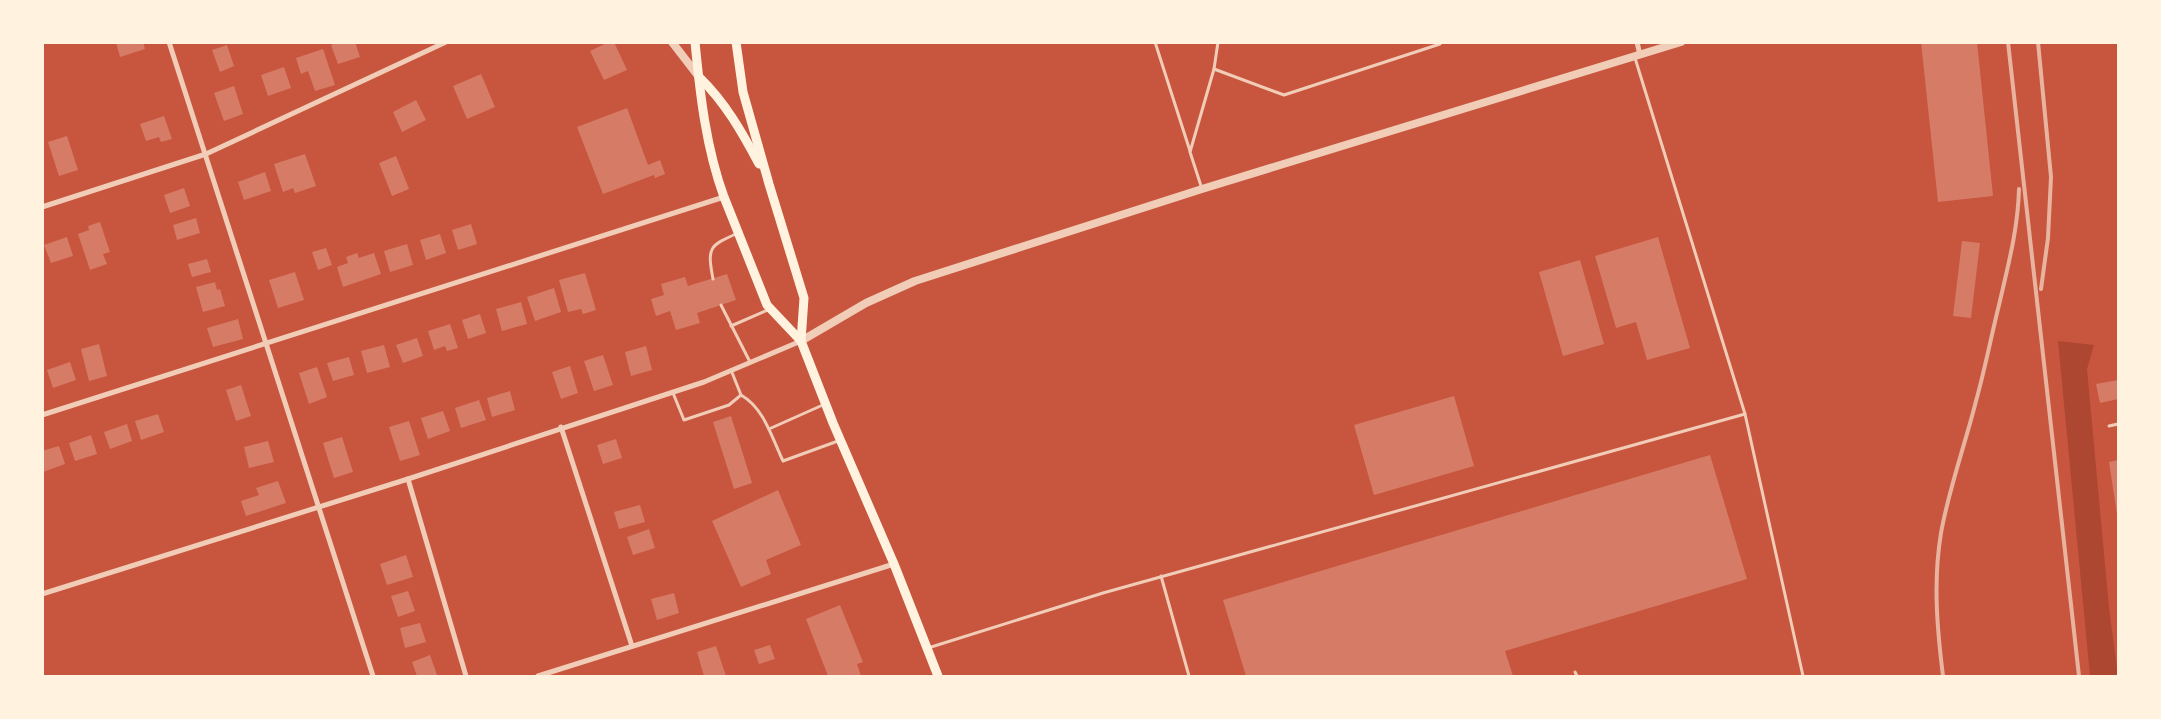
<svg xmlns="http://www.w3.org/2000/svg" width="2161" height="719" viewBox="0 0 2161 719" font-family="Overpass,sans-serif">
  <style>
    .green { fill: #ae4732 }
    .building { fill: #d67c66 }
    .lines { fill: none; stroke-linecap: round; stroke-linejoin: round }
    .service { stroke: #f1ccb7; stroke-width: 3 }
    .minor { stroke: #f1ccb7; stroke-width: 5 }
    .tertiary { stroke: #f1ccb7; stroke-width: 8 }
    .secondary { stroke: #fff3e0; stroke-width: 9 }
    .rail { stroke: #e9b49f; stroke-width: 4 }
  </style>
  <rect width="100%" height="100%" fill="#c8553d"/>
  <path class="green" d="M2058 341 2094 345 2087 369 2109 608 2118 676H2090Z"/>
  <g class="building">
    <path d="M116 42H143L145 49 120 57Z"/>
    <path d="M339 42H355L360 57 338 64 331 45Z"/>
    <path d="M609 42H614L627 70 604 80 590 51Z"/>
    <path d="M1921 42H1977L1993 196 1938 202Z"/>
    <path d="M227 45 234 66 220 72 212 50Z"/>
    <path d="M323 49 335 85 315 91 308 71 301 74 296 58Z"/>
    <path d="M284 67 291 88 268 96 261 75Z"/>
    <path d="M481 74 495 107 467 119 453 86Z"/>
    <path d="M234 86 243 114 224 121 214 93Z"/>
    <path d="M416 100 426 120 402 132 393 112Z"/>
    <path d="M627 108 648 165 660 160 665 174 655 178 654 175 603 194 577 127Z"/>
    <path d="M164 116 172 139 161 142 159 137 146 141 140 124Z"/>
    <path d="M67 136 78 170 59 176 48 142Z"/>
    <path d="M305 154 316 186 295 193 293 188 283 192 274 164Z"/>
    <path d="M396 156 409 189 392 196 379 163Z"/>
    <path d="M265 172 271 191 244 200 238 182Z"/>
    <path d="M184 188 190 206 170 213 164 195Z"/>
    <path d="M196 218 200 233 177 240 173 225Z"/>
    <path d="M100 222 110 252 103 254 107 264 90 270 78 234 89 230 88 226Z"/>
    <path d="M471 224 477 244 458 250 452 230Z"/>
    <path d="M440 234 446 253 426 260 420 240Z"/>
    <path d="M67 237 73 256 51 263 44 245Z"/>
    <path d="M1658 237 1690 348 1647 360 1636 322 1616 328 1595 256Z"/>
    <path d="M1962 241 1980 243 1971 318 1953 316Z"/>
    <path d="M407 244 413 265 390 272 384 251Z"/>
    <path d="M326 248 332 265 318 270 312 252Z"/>
    <path d="M357 253 359 258 374 253 381 274 343 287 337 267 348 263 346 257Z"/>
    <path d="M207 259 211 272 192 277 188 264Z"/>
    <path d="M1580 260 1604 344 1563 356 1539 272Z"/>
    <path d="M295 272 304 300 278 308 269 280Z"/>
    <path d="M585 273 596 310 583 314 581 309 568 312 559 280Z"/>
    <path d="M727 274 736 300 697 313 700 323 676 330 670 311 656 316 651 299 664 295 661 284 685 277 688 286Z"/>
    <path d="M215 282 217 290 220 289 225 306 203 312 196 287Z"/>
    <path d="M554 288 561 312 535 321 527 297Z"/>
    <path d="M521 302 527 324 502 331 496 309Z"/>
    <path d="M480 314 486 333 468 339 462 320Z"/>
    <path d="M238 319 243 339 213 347 207 328Z"/>
    <path d="M450 324 458 348 447 351 445 346 434 350 428 331Z"/>
    <path d="M417 338 423 356 403 363 396 345Z"/>
    <path d="M99 344 107 376 89 381 81 349Z"/>
    <path d="M384 345 390 367 367 373 361 351Z"/>
    <path d="M646 346 652 370 631 376 625 352Z"/>
    <path d="M603 355 613 385 594 391 584 361Z"/>
    <path d="M349 357 354 375 333 381 327 363Z"/>
    <path d="M70 362 76 380 53 388 47 370Z"/>
    <path d="M570 366 578 393 561 399 552 372Z"/>
    <path d="M317 367 327 397 309 404 299 373Z"/>
    <path d="M2118 380V399L2100 403 2096 384Z"/>
    <path d="M241 385 251 416 236 421 226 390Z"/>
    <path d="M510 391 515 410 492 417 487 398Z"/>
    <path d="M1454 396 1474 466 1374 495 1354 425Z"/>
    <path d="M479 400 486 420 461 428 455 408Z"/>
    <path d="M443 411 450 431 428 439 421 418Z"/>
    <path d="M158 414 164 432 141 440 135 421Z"/>
    <path d="M731 416 752 483 734 489 713 422Z"/>
    <path d="M409 421 420 455 400 461 389 427Z"/>
    <path d="M127 424 132 441 110 449 104 432Z"/>
    <path d="M91 435 97 454 75 461 69 443Z"/>
    <path d="M342 437 353 472 334 478 323 443Z"/>
    <path d="M616 439 622 458 603 464 597 445Z"/>
    <path d="M268 441 274 462 249 468 244 447Z"/>
    <path d="M59 446 65 464 43 472 42 451Z"/>
    <path d="M1710 455 1747 579 1505 651 1513 676H1246L1223 600Z"/>
    <path d="M2118 460V514H2117L2109 462Z"/>
    <path d="M278 481 286 503 246 516 241 501 259 495 256 488Z"/>
    <path d="M778 490 801 545 766 560 771 574 741 587 712 521Z"/>
    <path d="M640 505 645 522 619 529 614 512Z"/>
    <path d="M649 529 655 548 633 555 627 537Z"/>
    <path d="M406 555 413 577 387 585 380 564Z"/>
    <path d="M408 591 415 611 398 617 391 596Z"/>
    <path d="M674 593 679 613 657 620 651 599Z"/>
    <path d="M840 605 863 662 857 664 861 676H828L806 619Z"/>
    <path d="M420 623 426 642 405 648 400 628Z"/>
    <path d="M770 645 775 659 759 664 754 650Z"/>
    <path d="M716 646 726 676H704L697 652Z"/>
    <path d="M430 655 437 675 417 676 412 662Z"/>
  </g>
  <g class="lines">
    <g class="service">
      <path d="M1155 42 1190 151"/>
      <path d="M1635 58 1745 414"/>
      <path d="M1214 69 1284 95 1440 44"/>
      <path d="M1202 189 1190 152 1214 69 1218 42"/>
      <path d="M713 279C707 247 709 246 738 233"/>
      <path d="M721 305 750 362"/>
      <path d="M731 326 770 309"/>
      <path d="M731 370 741 395C764 408 772 438 783 461L838 441"/>
      <path d="M673 393 684 420 729 405 741 395"/>
      <path d="M2109 426 2118 424"/>
      <path d="M769 429 825 404"/>
      <path d="M1161 576 1189 676"/>
      <path d="M928 648 1103 593 1745 414 1803 676"/>
      <path d="M1575 672 1577 676"/>
    </g>
    <g class="minor">
      <path d="M169 42 373 676"/>
      <path d="M1637 42 1640 55"/>
      <path d="M42 207 206 154 446 42"/>
      <path d="M42 415 724 197"/>
      <path d="M561 427 632 646"/>
      <path d="M408 479 466 676"/>
      <path d="M42 594 408 479 704 382 801 341"/>
      <path d="M538 676 894 564"/>
    </g>
    <g class="tertiary">
      <path d="M672 42 699 77"/>
      <path d="M801 341 866 303 915 281 1202 189 1681 42"/>
    </g>
    <g class="secondary">
      <path d="M695 42C700 94 706 148 724 197L767 305 801 341 833 423 894 564 938 676"/>
      <path d="M736 42 743 92 769 184 804 298 801 341"/>
      <path d="M699 77C725 102 742 132 759 164"/>
    </g>
    <g class="rail">
      <path d="M2008 42 2079 676"/>
      <path d="M2038 42 2051 177 2048 238 2041 289"/>
      <path d="M1943 676C1937 628 1933 581 1941 533 1949 488 1965 445 1976 401 1985 369 1991 337 1999 305 2008 266 2018 229 2019 189"/>
    </g>
  </g>
  <rect width="2161" height="719" fill="none" stroke="#fff3e0" stroke-width="88"/>
</svg>
